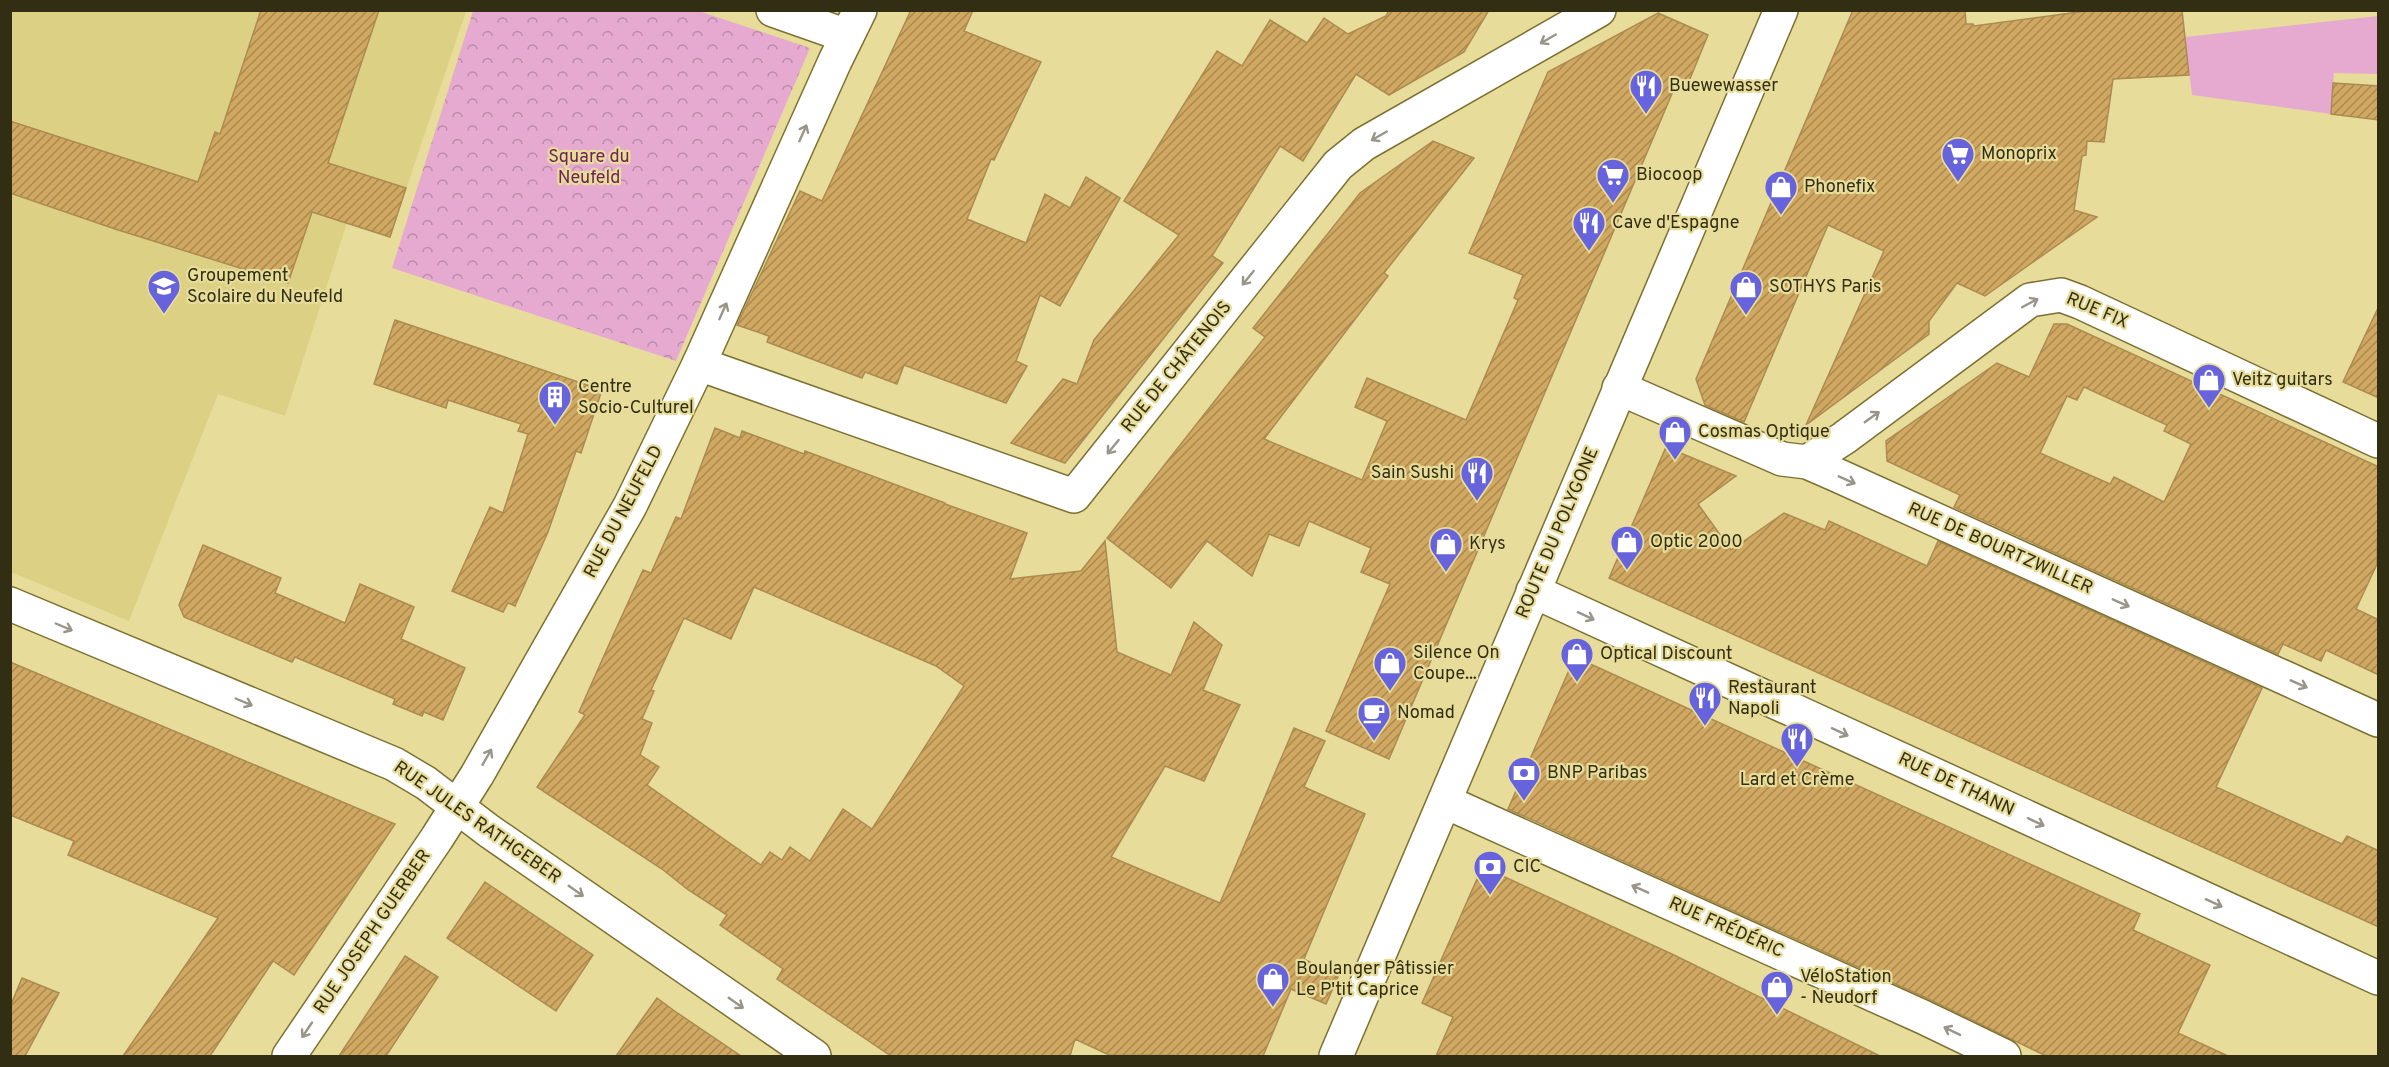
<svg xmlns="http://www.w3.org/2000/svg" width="2389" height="1067" viewBox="0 0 2389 1067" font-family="Overpass,sans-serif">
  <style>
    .built { fill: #dcd085 }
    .forest { fill: url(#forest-crowns) }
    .garden { fill: #e6aad1 }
    .building { fill: url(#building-hatch); stroke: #ac8b51; stroke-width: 1.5; fill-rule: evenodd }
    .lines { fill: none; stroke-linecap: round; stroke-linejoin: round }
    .street-casing { stroke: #7c7131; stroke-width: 36 }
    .secondary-casing { stroke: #7c7131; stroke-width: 36 }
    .street { stroke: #fff; stroke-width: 33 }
    .secondary { stroke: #fff; stroke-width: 33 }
    .oneway { stroke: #989689 }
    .labels { text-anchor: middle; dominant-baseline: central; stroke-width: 4.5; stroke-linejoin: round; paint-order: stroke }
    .poi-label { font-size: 18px; fill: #322e13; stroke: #e7dc9a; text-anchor: start }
    .park-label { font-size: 18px; fill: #6f1f59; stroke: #e7dc9a }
    .street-label { font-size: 18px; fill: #322e13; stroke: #e7dc9a }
  </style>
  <defs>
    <pattern id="forest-crowns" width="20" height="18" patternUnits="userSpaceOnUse" patternTransform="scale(1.5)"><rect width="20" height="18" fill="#e6aad1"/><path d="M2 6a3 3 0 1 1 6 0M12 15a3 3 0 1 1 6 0" fill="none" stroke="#bb8ba8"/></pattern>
    <pattern id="building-hatch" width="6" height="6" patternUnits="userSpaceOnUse" patternTransform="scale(1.5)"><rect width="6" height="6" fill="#d0a861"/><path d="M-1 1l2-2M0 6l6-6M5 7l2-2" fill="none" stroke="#a9894f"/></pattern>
  </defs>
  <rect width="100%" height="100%" fill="#e7dc9a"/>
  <path class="built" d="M10 11H466L390 237 347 223 285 416 218 394 129 621 11 572Z"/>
  <path class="forest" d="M473 11H699L810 48 676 361 392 268Z"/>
  <path class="garden" d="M2378 16V74L2334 73 2331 114 2192 95 2185 37Z"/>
  <g class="building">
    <path d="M261 10H379L328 163 406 188 390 237 312 212 288 283 115 229 10 193V121L198 182 215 132 220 134Z"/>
    <path d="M911 10H973L964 31 1041 62 994 160 991 159 967 219 1026 243 1045 194 1070 208 1086 177 1120 198 1060 306 1040 295 1016 361 1027 366 1006 403 904 365 897 384 865 372 862 378 767 342 769 336 737 325 800 191 822 201Z"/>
    <path d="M1389 10H1489L1464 52 1389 95 1356 74 1303 161 1280 146 1212 256 1223 263 1065 463 1011 443 1063 379 1077 384 1094 340 1179 235 1124 201 1217 51 1242 66 1270 20 1307 43 1324 18 1348 34 1386 16Z"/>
    <path d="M1853 10H1965L1966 24H1973L1974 26 2093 10H2182L2189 75 2113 79 2104 142 2087 141 2086 155 2082 156 2074 210 2097 217 1985 296 1957 283 1929 321V334L1806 425 1884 251 1828 225 1744 422 1705 405 1696 379Z"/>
    <path d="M1658 13 1708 35 1687 86 1677 82 1389 759 1326 731 1390 584 1361 572 1371 548 1309 521 1299 546 1269 534 1252 576 1207 541 1171 588 1107 538 1265 337 1253 328 1360 193 1433 141 1474 158 1384 273 1388 276 1264 439 1362 480 1387 421 1355 407 1367 378 1466 420 1518 300 1514 298 1523 275 1469 253 1548 72Z"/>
    <path d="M2333 83 2379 86V120L2331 114Z"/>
    <path d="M2379 306V398L2343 382Z"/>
    <path d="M395 320 602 390 581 453 576 451 548 532 515 606 508 603 503 612 452 591 490 507 503 513 528 434 518 431 521 424 448 400 446 408 374 384Z"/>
    <path d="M2054 324H2067L2379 467 2377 564 2356 609 2379 620V675L2326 650 2321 661 2283 644 2278 654 1954 507 1960 495 1887 461 1886 441 1997 363 2029 377ZM2084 387 2167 425 2164 431 2191 444 2164 502 2114 477 2110 484 2040 453 2067 396 2077 400Z"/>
    <path d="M715 428 740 438 742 431 804 454 805 451 945 503V504L1027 533 1010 579 1081 571 1105 541 1117 652 1171 675 1194 622 1222 645 1203 690 1240 705 1204 781 1165 766 1111 857 1220 903 1294 728 1325 741 1304 787 1365 814 1304 959 1338 977 1326 1004 1291 989 1263 1056 1109 1055 1075 1039 1070 1056H891L777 979 783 969 720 925 727 915 687 889 662 869 537 787 585 715 579 712 615 631 643 570 651 573 676 517 681 519ZM754 587 936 666 964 686 872 829 843 809 810 861 790 847 782 860 770 852 761 865 647 785 659 767 640 755 652 723 642 719 654 691 651 690 684 618 731 639Z"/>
    <path d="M1666 447 1736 476 1698 504 1731 550 1784 513 1825 530 1829 521 1927 566 1938 541 2262 688 2216 787 2342 844 2347 836 2379 851V927L1609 578Z"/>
    <path d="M203 545 281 578 275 593 345 623 360 584 414 607 401 639 465 668 443 720 424 712 422 716 393 704 395 699 376 691 295 657 292 662 184 617 179 605Z"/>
    <path d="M10 662 395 824 294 975 273 961 210 1056H123L218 918 68 855 74 841 10 815Z"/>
    <path d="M1586 662 2140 914 2133 930 2210 965 2178 1033 2228 1056H2046L1931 1000 1508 809 1570 668Z"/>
    <path d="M1494 872 1674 955 1880 1056H1436L1453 1017 1422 1003 1477 879Z"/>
    <path d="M485 882 593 955 556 1011 447 938Z"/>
    <path d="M405 956 438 977 386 1056H339Z"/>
    <path d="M22 978 59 993 25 1056H10V1007Z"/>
    <path d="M657 998 676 1012 741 1056H616Z"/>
  </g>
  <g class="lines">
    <g class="street-casing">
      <g id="street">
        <path d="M773 10 847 36"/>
        <path d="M699 364 1074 496 1338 165 1364 144 1599 10"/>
        <path d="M1619 388 1782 459 1807 462 1839 476 2378 720"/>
        <path d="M1807 462 1844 438 2030 300 2061 295 2080 302 2378 441"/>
        <path d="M1533 591 2378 978"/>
        <path d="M10 604 394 764 426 783 489 831 814 1056"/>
        <path d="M1446 802 1923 1017 2004 1056"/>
        <path d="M289 1056 437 838 477 775 630 506 699 364 835 61 860 10"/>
      </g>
    </g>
    <g class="secondary-casing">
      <path id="secondary" d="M1336 1056 1781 10"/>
    </g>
    <use href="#street" class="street"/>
    <use href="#secondary" class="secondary"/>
  </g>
  <defs><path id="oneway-shaft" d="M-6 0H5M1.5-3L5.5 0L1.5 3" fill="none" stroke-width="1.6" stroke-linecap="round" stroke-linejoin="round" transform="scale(1.5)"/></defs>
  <g class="oneway">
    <use href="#oneway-shaft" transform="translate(1548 39) rotate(150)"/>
    <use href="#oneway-shaft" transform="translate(803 133) rotate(-66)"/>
    <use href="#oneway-shaft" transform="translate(1379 136) rotate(150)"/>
    <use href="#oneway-shaft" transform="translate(1248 278) rotate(129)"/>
    <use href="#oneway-shaft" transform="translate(2030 303) rotate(-28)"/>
    <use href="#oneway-shaft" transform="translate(723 311) rotate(-66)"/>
    <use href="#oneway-shaft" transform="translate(1872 417) rotate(-36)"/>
    <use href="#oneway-shaft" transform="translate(1113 447) rotate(129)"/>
    <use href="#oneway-shaft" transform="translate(1847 480) rotate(24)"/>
    <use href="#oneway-shaft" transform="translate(2121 603) rotate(24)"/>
    <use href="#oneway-shaft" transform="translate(1586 616) rotate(25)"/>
    <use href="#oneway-shaft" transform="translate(64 627) rotate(23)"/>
    <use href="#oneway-shaft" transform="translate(2299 684) rotate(24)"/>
    <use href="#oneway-shaft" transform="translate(244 702) rotate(23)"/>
    <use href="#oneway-shaft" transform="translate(1840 732) rotate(25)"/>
    <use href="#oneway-shaft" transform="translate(487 757) rotate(-60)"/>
    <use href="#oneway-shaft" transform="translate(2036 822) rotate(25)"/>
    <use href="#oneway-shaft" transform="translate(1640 889) rotate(-156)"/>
    <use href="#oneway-shaft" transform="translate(576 891) rotate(35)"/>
    <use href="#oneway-shaft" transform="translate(2214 903) rotate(25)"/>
    <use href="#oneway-shaft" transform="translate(736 1003) rotate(35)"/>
    <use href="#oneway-shaft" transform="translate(307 1030) rotate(124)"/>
    <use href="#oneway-shaft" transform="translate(1952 1031) rotate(-154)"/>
  </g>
  <defs>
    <g id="restaurant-pin" transform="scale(1.725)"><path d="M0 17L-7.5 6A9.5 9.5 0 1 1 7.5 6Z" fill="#6763dd" stroke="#e7dc9a"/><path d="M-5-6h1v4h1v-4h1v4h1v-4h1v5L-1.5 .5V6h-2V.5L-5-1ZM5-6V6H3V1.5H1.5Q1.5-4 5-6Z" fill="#fff"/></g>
    <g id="supermarket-pin" transform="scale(1.725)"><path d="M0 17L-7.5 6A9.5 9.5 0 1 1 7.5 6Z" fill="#6763dd" stroke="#e7dc9a"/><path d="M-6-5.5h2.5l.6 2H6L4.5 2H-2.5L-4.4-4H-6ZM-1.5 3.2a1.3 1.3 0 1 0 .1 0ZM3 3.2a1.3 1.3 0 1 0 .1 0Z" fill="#fff"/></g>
    <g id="shop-pin" transform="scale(1.725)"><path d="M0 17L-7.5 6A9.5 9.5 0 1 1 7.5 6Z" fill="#6763dd" stroke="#e7dc9a"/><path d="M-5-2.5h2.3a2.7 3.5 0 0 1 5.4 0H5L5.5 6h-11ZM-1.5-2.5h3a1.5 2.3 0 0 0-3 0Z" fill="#fff"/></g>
    <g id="school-pin" transform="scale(1.725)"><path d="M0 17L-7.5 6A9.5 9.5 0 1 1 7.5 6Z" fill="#6763dd" stroke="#e7dc9a"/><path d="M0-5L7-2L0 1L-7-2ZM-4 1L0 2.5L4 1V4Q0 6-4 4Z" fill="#fff"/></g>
    <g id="building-pin" transform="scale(1.725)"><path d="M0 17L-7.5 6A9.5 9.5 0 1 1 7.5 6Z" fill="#6763dd" stroke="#e7dc9a"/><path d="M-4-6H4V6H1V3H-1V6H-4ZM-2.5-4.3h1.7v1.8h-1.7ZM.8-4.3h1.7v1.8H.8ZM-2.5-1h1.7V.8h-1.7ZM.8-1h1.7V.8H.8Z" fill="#fff"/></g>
    <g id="cafe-pin" transform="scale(1.725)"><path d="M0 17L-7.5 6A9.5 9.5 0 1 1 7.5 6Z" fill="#6763dd" stroke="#e7dc9a"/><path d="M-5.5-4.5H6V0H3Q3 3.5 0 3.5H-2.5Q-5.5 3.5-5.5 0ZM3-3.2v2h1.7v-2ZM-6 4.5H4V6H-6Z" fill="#fff"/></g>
    <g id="bank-pin" transform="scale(1.725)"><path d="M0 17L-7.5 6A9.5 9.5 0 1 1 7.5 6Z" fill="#6763dd" stroke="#e7dc9a"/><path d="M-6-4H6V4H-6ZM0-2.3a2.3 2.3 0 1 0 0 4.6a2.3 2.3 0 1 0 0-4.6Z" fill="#fff"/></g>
  </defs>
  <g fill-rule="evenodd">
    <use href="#restaurant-pin" x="1646" y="86"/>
    <use href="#supermarket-pin" x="1958" y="154"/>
    <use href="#supermarket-pin" x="1613" y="175"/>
    <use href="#shop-pin" x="1781" y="187"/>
    <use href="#restaurant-pin" x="1589" y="223"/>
    <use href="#school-pin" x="164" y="286"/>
    <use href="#shop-pin" x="1746" y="287"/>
    <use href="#shop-pin" x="2209" y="380"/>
    <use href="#building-pin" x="555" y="397"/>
    <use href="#shop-pin" x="1675" y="432"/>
    <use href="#restaurant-pin" x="1477" y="473"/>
    <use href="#shop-pin" x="1627" y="542"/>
    <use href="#shop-pin" x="1446" y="544"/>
    <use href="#shop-pin" x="1577" y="654"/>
    <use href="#shop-pin" x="1390" y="663"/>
    <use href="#restaurant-pin" x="1705" y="698"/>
    <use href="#cafe-pin" x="1374" y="713"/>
    <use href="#restaurant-pin" x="1797" y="739"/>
    <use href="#bank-pin" x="1524" y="773"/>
    <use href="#bank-pin" x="1490" y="867"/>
    <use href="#shop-pin" x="1273" y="979"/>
    <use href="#shop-pin" x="1777" y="987"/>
  </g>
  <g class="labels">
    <g class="poi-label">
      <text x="1669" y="86">Buewewasser</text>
      <text x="1981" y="154">Monoprix</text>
      <text x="1636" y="175">Biocoop</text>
      <text x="1804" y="187">Phonefix</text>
      <text x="1612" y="223">Cave d'Espagne</text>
      <text x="187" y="276">Groupement<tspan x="187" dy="21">Scolaire du Neufeld</tspan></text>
      <text x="1769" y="287">SOTHYS Paris</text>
      <text x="2232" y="380">Veitz guitars</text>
      <text x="578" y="387">Centre<tspan x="578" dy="21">Socio-Culturel</tspan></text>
      <text x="1698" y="432">Cosmas Optique</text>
      <text x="1454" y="473" text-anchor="end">Sain Sushi</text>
      <text x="1650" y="542">Optic 2000</text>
      <text x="1469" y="544">Krys</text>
      <text x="1413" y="653">Silence On<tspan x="1413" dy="21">Coupe...</tspan></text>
      <text x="1600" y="654">Optical Discount</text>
      <text x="1728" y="688">Restaurant<tspan x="1728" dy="21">Napoli</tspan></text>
      <text x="1397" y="713">Nomad</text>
      <text x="1547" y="773">BNP Paribas</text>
      <text x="1797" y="780" text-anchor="middle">Lard et Crème</text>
      <text x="1513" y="867">CIC</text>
      <text x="1296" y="969">Boulanger Pâtissier<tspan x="1296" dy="21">Le P'tit Caprice</tspan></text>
      <text x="1800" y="977">VéloStation<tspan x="1800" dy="21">- Neudorf</tspan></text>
    </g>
    <g class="park-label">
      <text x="589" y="157">Square du<tspan x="589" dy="21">Neufeld</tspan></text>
    </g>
    <g class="street-label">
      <text transform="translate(2097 311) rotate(23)">RUE FIX</text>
      <text transform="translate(1177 367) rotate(-51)">RUE DE CHÂTENOIS</text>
      <text transform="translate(624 512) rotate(-62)">RUE DU NEUFELD</text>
      <text transform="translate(1558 533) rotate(-67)">ROUTE DU POLYGONE</text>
      <text transform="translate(2000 549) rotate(24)">RUE DE BOURTZWILLER</text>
      <text transform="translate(1956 785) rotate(25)">RUE DE THANN</text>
      <text transform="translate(477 823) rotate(35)">RUE JULES RATHGEBER</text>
      <text transform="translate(1726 928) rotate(24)">RUE FRÉDÉRIC</text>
      <text transform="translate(373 932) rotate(-56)">RUE JOSEPH GUERBER</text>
    </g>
  </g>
  <rect width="2389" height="1067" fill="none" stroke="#322e13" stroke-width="24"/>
</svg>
